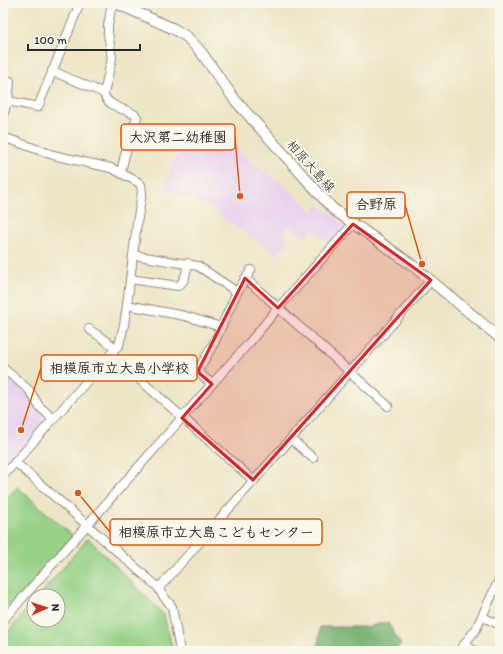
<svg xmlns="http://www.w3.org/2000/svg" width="503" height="654" viewBox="0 0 503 654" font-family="Itim,'Klee One',sans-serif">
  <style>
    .built { fill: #e8d2ee }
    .green { fill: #97d287; stroke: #617e59 }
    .forest { fill: #79b474; stroke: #527050 }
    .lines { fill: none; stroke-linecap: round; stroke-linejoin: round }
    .minor-casing { stroke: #8c8878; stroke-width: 10 }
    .tertiary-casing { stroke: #8c8878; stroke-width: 12 }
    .minor { stroke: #fff; stroke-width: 8 }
    .tertiary { stroke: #fff; stroke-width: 10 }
    .marked { fill: #d62828; fill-opacity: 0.2; stroke: #d62828; stroke-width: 3; stroke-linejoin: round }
    .labels { text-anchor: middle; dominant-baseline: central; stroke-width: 4; stroke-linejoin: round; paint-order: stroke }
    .street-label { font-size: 13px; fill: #2b2b2b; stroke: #fbf7ec }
    .leader { fill: none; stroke: #df570e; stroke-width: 1.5 }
    .callout-dot { fill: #df570e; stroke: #fbf7ec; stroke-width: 1.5 }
    .callout { fill: #fbf7ec; stroke: #df570e; stroke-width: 1.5 }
    .callout-label { font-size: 14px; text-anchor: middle; font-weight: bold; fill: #2b2b2b }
  </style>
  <rect width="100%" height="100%" fill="#fbf7ec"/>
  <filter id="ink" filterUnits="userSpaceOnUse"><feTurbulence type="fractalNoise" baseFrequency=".025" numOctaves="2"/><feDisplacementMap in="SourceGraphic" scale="8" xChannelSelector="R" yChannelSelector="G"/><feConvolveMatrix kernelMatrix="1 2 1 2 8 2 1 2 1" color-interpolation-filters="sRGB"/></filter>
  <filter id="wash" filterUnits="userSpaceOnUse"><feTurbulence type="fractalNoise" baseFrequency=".012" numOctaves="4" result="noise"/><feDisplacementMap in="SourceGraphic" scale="16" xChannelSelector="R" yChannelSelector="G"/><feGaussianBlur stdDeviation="0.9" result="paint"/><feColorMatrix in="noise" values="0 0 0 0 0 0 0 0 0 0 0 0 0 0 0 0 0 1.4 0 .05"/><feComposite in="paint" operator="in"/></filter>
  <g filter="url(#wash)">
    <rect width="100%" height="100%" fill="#eee5c6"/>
    <g class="built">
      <path d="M214 129 258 167 288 188 313 212 318 204 347 225 331 244 312 229 305 238 290 227 283 234 289 241 277 255 254 237 252 238 216 213 217 210 165 189 172 162 185 142 196 149Z"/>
      <path d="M3 372 24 391 37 409 47 418V420L3 471Z"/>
    </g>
    <g class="green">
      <path d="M17 487 73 536 10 608 3 601V503Z"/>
      <path d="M88 538 164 615 173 651H3V638L34 601V620H58V596H39Z"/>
    </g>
    <path class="forest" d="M381 623H388L401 644 394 651H318L320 627H369Z"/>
  </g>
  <g filter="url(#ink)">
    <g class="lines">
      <g class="minor-casing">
        <g id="minor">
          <path d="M112 3 108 26V33L112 58 104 93C105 105 124 109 134 114L137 117 125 155 121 172"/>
          <path d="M52 71 104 93"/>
          <path d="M3 79 10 81 8 101 3 115"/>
          <path d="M8 101 38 107 80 3"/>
          <path d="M3 137 53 155 111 168 138 182 141 185 142 193 137 223 127 305 124 325 119 345 111 354"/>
          <path d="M133 255 198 266 237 292"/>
          <path d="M245 278 388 406"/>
          <path d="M130 279 178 286C186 281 186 271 188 263"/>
          <path d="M127 305 185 316 221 327"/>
          <path d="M89 329 116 348"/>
          <path d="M3 368 29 390 39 406 53 419"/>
          <path d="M212 384 199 373V369L214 343 237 292 251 270"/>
          <path d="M291 439 313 458"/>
          <path d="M15 462 159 588"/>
          <path d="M3 476 111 354 253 480"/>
          <path d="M483 617 500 625"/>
          <path d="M3 620 212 384 249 343 278 308 353 224"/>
          <path d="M465 645 475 651"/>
          <path d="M180 651 172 607C168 600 160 595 159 588L431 280"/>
          <path d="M459 651 476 629 500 578"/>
        </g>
      </g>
      <g class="tertiary-casing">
        <path id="tertiary" d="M116 3 174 29 187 37 201 52 235 100 333 209 412 265 500 338"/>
      </g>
      <use href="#minor" class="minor"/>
      <use href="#tertiary" class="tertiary"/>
    </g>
  </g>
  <path class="marked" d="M353 224 431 280 253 480 182 418 212 384 199 373V369L245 278 278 308Z"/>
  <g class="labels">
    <g class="street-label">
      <text transform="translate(311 166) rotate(48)">相原大島線</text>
    </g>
  </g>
  <path class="leader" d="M240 196L235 137M422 264L405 205M21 430L41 368M78 493L110 532"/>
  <g class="callout-dot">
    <circle cx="240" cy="196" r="4"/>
    <circle cx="422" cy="264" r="4"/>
    <circle cx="21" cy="430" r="4"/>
    <circle cx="78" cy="493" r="4"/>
  </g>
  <g class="callout">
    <rect x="121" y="124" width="114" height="26" rx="4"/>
    <rect x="347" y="192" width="58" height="26" rx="4"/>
    <rect x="41" y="355" width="156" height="26" rx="4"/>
    <rect x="110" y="519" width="212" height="26" rx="4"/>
  </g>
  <g class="callout-label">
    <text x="178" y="142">大沢第二幼稚園</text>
    <text x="376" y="209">合野原</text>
    <text x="119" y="373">相模原市立大島小学校</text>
    <text x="216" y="537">相模原市立大島こどもセンター</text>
  </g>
  <rect width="503" height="654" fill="none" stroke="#fbf7ec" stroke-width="16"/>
  <g transform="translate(46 608) rotate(87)"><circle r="19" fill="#fbf7ec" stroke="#a8a59f"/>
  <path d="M0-3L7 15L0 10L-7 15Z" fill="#c8321e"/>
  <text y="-6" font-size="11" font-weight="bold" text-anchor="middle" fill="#2b2b2b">N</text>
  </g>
  <path d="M28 44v6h112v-6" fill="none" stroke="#2b2b2b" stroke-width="2"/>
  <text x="34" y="44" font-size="12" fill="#2b2b2b" stroke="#fbf7ec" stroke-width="3" paint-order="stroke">100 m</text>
</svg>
